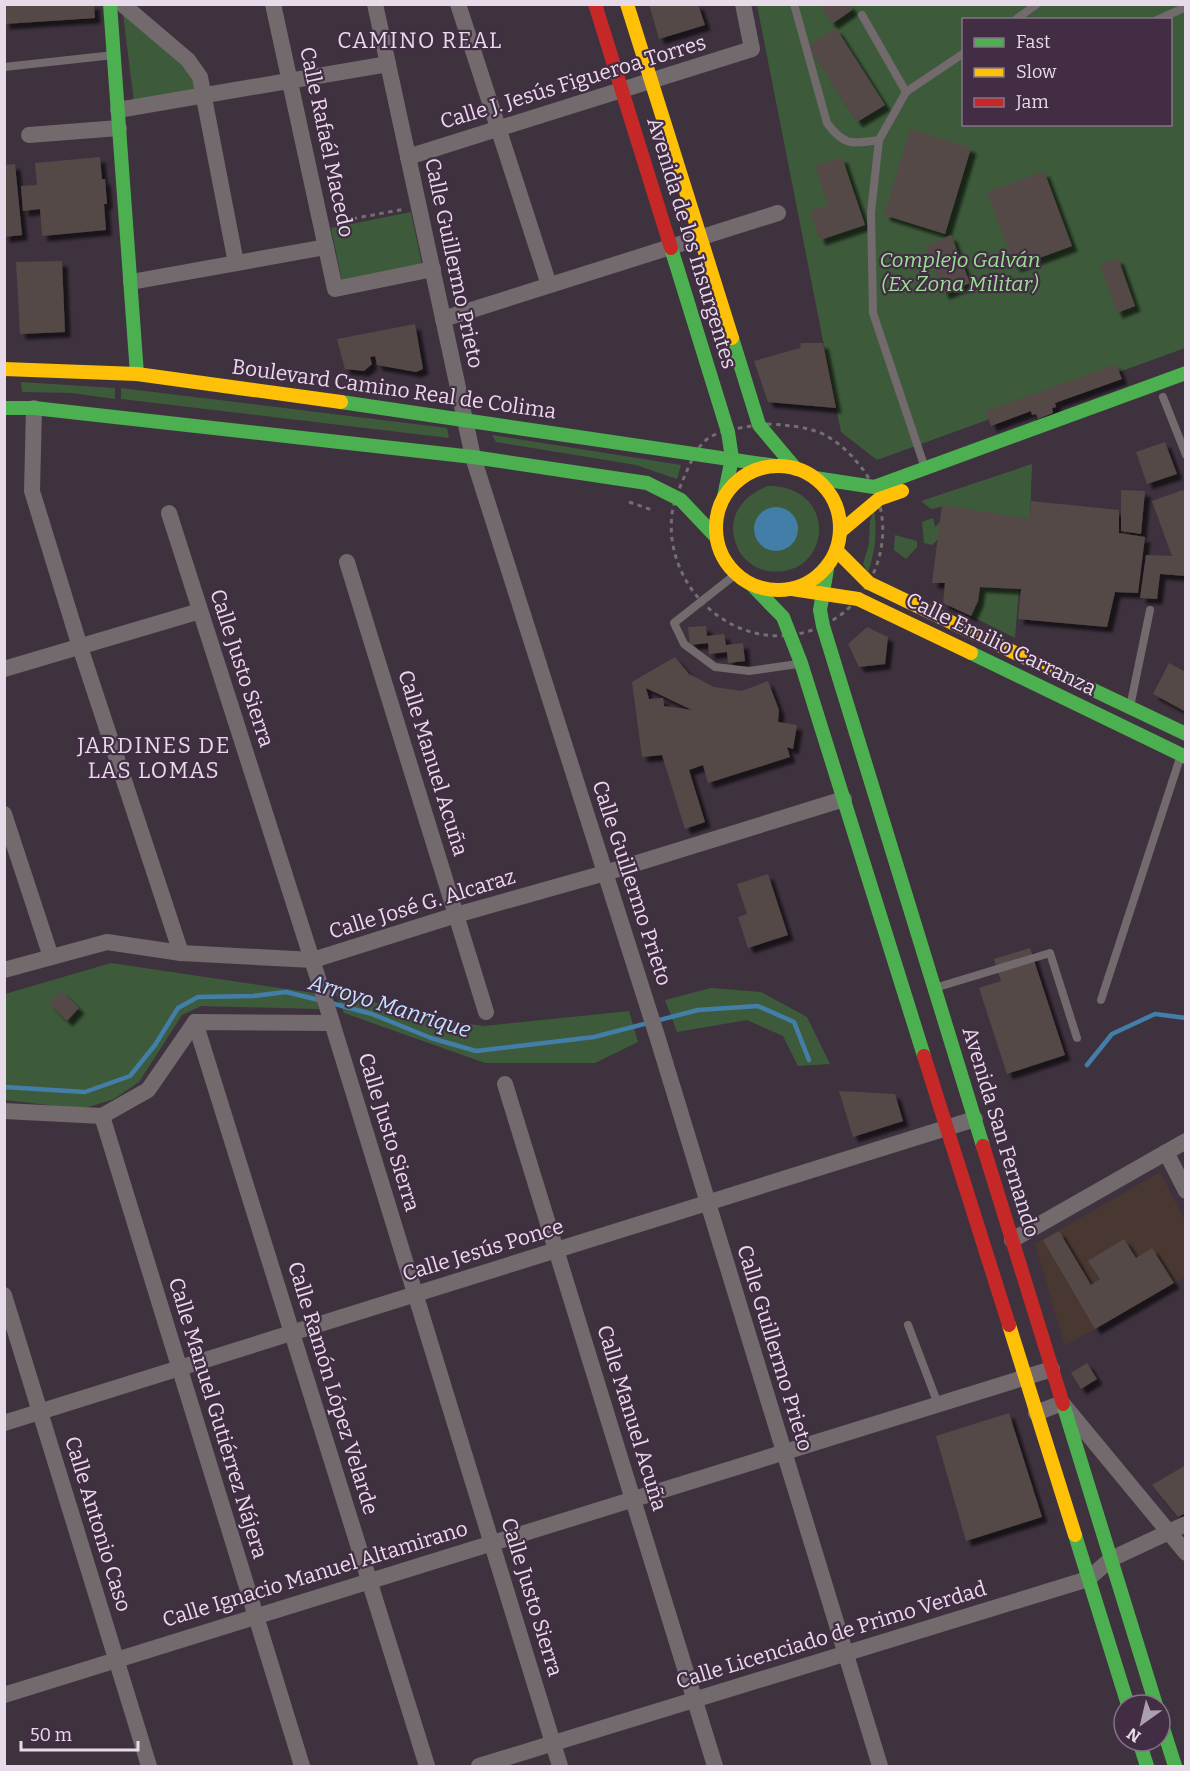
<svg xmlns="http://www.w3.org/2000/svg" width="1190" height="1771" viewBox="0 0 1190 1771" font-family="Bitter,serif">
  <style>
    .education { fill: #493831 }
    .green { fill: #3d5b3a; fill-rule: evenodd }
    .water { fill: #437ea9 }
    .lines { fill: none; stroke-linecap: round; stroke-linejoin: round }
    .stream { stroke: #437ea9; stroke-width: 4.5 }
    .building { fill: #544947; fill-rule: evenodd; filter: url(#shadow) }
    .path { stroke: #746e72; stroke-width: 3; stroke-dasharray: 4.5 4.5; stroke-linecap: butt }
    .lane { stroke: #726a6d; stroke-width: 8 }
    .street { stroke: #726a6d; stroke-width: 16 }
    .fast { stroke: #4caf50; stroke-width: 14 }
    .slow { stroke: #ffc107; stroke-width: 14 }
    .jam { stroke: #c62828; stroke-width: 14 }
    .labels { text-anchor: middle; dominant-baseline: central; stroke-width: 4.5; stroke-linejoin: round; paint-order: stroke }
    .street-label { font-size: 21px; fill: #e8dbe9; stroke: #422d44 }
    .park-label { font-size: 21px; font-style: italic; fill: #9ae092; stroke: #422d44 }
    .neighbourhood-label { font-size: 22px; letter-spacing: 1.5px; fill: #e8dbe9; stroke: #422d44 }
    .water-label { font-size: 22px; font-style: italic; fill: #c1e3fd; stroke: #422d44 }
  </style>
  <defs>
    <filter id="shadow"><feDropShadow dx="5.5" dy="5.5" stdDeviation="1.5" flood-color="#0009"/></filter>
  </defs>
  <rect width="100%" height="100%" fill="#3e323f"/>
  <path class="education" d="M1160 1172 1185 1221V1277L1065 1346 1035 1244Z"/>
  <g class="green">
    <path d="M757 5H1185V348L877 460 841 432ZM964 20H1170V124H964Z"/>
    <path d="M123 14 185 64 195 78 197 92 134 102Z"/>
    <path d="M411 212 422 265 342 281 331 228Z"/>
    <path d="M21 382 115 388V399L71 393 22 392Z"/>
    <path d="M121 388 447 428 449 438 121 399Z"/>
    <path d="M492 435 681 465 677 479 636 465 496 442Z"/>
    <path d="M1032 464 1030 519 942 506 941 507 931 509 921 501Z"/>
    <path d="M768 486C841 486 831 580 768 571 757 570 745 561 739 551 724 521 739 497 768 486ZM763 511 791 544C765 563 741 532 763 511Z"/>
    <path d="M874 508C877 531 876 550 868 572L863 564 869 544 870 521Z"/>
    <path d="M933 518 935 527 940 522 938 539 932 545 924 543 922 522Z"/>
    <path d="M895 535 917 541V547L906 559 894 550Z"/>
    <path d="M980 587 1019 589 1015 638 971 616 978 601Z"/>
    <path d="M111 963 314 993 319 1009 201 1006 182 1015 139 1082 114 1099 82 1109 5 1100V994Z"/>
    <path d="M333 987 415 1017 484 1026 629 1011 638 1042 595 1063H485L344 1013Z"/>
    <path d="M711 988 761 992 807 1017 830 1064 798 1066 783 1036 747 1020 677 1032 665 1000Z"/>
  </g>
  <circle class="water" cx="776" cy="529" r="22"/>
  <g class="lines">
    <g class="stream">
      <path d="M331 1003 372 1014 431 1038 476 1051 594 1037 698 1010 758 1006 794 1022 809 1060"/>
      <path d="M1087 1065 1112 1034 1155 1014 1186 1018"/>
      <path d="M4 1087 85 1092 130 1076 155 1045 178 1008 198 997 253 996 286 992 319 1000"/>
    </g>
  </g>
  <g class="building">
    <path d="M4 4H94L95 18 4 24Z"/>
    <path d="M649 4H698L705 25 659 39Z"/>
    <path d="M827 4H849L852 10 832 24 822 8Z"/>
    <path d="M836 28 885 105 857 122 808 46Z"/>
    <path d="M910 129 971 148 945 234 884 215Z"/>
    <path d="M100 157 102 179H105L107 204H104L106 230 42 236 40 209 23 211 21 186 37 185 35 163Z"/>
    <path d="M842 157 865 225 820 240 810 211 828 205 815 166Z"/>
    <path d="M15 164 22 235 4 237V165Z"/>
    <path d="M1044 171 1072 246 1015 267 987 192Z"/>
    <path d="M951 235 970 283 944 294 925 246Z"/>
    <path d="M1118 258 1135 306 1117 313 1100 264Z"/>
    <path d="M62 261 65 332 20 334 16 262Z"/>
    <path d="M415 324 423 369 416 372 377 365 375 356 370 357 372 364 364 371 345 369 337 339Z"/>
    <path d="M801 343H823L836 408 768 402 754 361 800 348Z"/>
    <path d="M1116 364 1122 379 1055 403 1056 407 1052 408 1053 413 1038 419 1036 414 1032 415 1031 411 991 426 986 411Z"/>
    <path d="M1165 442 1177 474 1147 484 1136 452Z"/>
    <path d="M1121 490 1145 491 1141 534 1121 531Z"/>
    <path d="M1183 490 1186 498V576L1160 574 1157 599 1140 598 1146 555 1172 556 1152 501Z"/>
    <path d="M1031 501 1119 510V533L1145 537 1138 593 1115 592 1107 627 1018 619 1021 589 980 587 978 601 971 616 943 603 945 583H932L942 505 1030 519Z"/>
    <path d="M706 626 707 636 724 634 726 645 743 643 745 661 728 663 727 652 709 654 708 643 690 645 688 627Z"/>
    <path d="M867 627 888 637 885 664 859 667 848 644Z"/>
    <path d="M675 657 689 674 714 687 742 691 768 681 779 710 778 722 797 725 793 749 787 747 790 757 708 783 703 765 689 770 705 822 685 829 662 755 642 757 632 682ZM646 688 692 710 664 706 663 698 649 699Z"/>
    <path d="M1169 663 1186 672V712L1153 694Z"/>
    <path d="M768 874 788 935 748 948 738 917 747 914 737 884Z"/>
    <path d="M1030 948 1065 1055 1007 1074 979 988 1001 981 994 959Z"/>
    <path d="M61 991 79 1008 67 1021 49 1003Z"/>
    <path d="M839 1091 895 1094 903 1121 853 1137Z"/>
    <path d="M1059 1231 1091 1285 1100 1279 1088 1261 1124 1239 1136 1258 1152 1248 1174 1283 1095 1329 1043 1240Z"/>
    <path d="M1087 1363 1097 1379 1081 1389 1071 1373Z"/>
    <path d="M1009 1413 1042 1517 966 1541 936 1436Z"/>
    <path d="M1186 1465V1513L1178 1517 1152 1485Z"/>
  </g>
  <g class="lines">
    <g class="path">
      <path d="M335 222 405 209"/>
      <path d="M767 424C786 425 803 426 821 433 834 439 847 450 856 461 912 523 875 623 792 635 723 644 664 581 672 514 674 500 680 487 685 475 692 460 698 442 714 435 725 430 754 425 767 424Z"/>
      <path d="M629 502 652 510"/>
    </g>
    <g class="lane">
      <path d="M794 4 827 123C844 146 851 144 879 140"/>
      <path d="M862 15 906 92"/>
      <path d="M1015 20 1037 4"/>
      <path d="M1157 20 1186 7"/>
      <path d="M4 67 114 55"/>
      <path d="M1163 397 1186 455"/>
      <path d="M924 465 873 313 871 212 879 140 906 92 964 53"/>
      <path d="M736 574 674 623 684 644 715 667 749 671 798 664"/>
      <path d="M1130 707 1150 610"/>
      <path d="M938 987 1050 953 1077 1038"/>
      <path d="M1101 1000 1181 755"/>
      <path d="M908 1325 938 1404"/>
    </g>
    <g class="street">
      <path d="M122 4 188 60 200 77 236 263"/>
      <path d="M273 4 335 289 433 269"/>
      <path d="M375 4 473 457 657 1036 880 1766"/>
      <path d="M458 4 549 285"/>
      <path d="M118 110 388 64"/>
      <path d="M29 135 119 128"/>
      <path d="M408 157 752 49 743 4"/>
      <path d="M131 282 326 247"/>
      <path d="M443 319 778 213"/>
      <path d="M34 408 32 491 80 647 181 953"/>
      <path d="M169 513 330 1016 560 1766"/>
      <path d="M347 562 486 1012"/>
      <path d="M4 669 200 611"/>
      <path d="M4 814 51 957"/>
      <path d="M4 970 107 942 181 953 313 960 456 915 605 873 844 799"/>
      <path d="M195 1022 427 1766"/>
      <path d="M505 1084 715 1766"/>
      <path d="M4 1111 102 1116 148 1090 195 1022 332 1023"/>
      <path d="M102 1116 302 1766"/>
      <path d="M1166 1152 1186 1191"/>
      <path d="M1012 1240 1186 1141"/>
      <path d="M4 1295 149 1766"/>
      <path d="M1036 1413 1062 1403 1186 1553"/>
      <path d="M4 1423 975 1119"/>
      <path d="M4 1695 1052 1369"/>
      <path d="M479 1766 1088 1579 1111 1559 1186 1524"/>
    </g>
    <g class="fast">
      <path d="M110 4 137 374"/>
      <path d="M671 248 728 432 732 458 724 497"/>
      <path d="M732 338 759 425 796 469"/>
      <path d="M341 402 776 466"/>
      <path d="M4 408H34L473 457 647 483 681 500 716 537"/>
      <path d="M815 478 874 487 1186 373"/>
      <path d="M827 569 820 610 823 626 983 1146"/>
      <path d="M752 585 783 617 801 663 924 1056"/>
      <path d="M971 653 1186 757"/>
      <path d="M1047 668 1186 734"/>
      <path d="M1063 1404 1156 1705"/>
      <path d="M1075 1535 1128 1705"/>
      <path d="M1160 1719 1175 1766"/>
      <path d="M1139 1741 1147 1766"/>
    </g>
    <g class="slow">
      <path d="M627 4 732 338"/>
      <path d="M4 369 137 374 341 402"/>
      <circle cx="778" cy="528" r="62"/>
      <path d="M841 531 879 499 902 491"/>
      <path d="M837 551 869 583 1047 668"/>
      <path d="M792 589 858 599 971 653"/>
      <path d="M1009 1325 1075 1535"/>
    </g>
    <g class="jam">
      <path d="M595 4 671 248"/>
      <path d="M924 1056 1009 1325"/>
      <path d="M983 1146 1063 1404"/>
    </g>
  </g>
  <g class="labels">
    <g class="street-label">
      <text transform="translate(573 82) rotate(-17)">Calle J. Jesús Figueroa Torres</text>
      <text transform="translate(327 142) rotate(78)">Calle Rafaél Macedo</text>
      <text transform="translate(692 243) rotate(73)">Avenida de los Insurgentes</text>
      <text transform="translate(454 263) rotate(78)">Calle Guillermo Prieto</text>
      <text transform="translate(394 389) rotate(8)">Boulevard Camino Real de Colima</text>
      <text transform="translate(1001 644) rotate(26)">Calle Emilio Carranza</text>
      <text transform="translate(242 668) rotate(72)">Calle Justo Sierra</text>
      <text transform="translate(433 763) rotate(73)">Calle Manuel Acuña</text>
      <text transform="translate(632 883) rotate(72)">Calle Guillermo Prieto</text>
      <text transform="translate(422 904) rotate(-17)">Calle José G. Alcaraz</text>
      <text transform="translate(389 1132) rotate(73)">Calle Justo Sierra</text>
      <text transform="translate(1001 1132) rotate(73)">Avenida San Fernando</text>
      <text transform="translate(483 1250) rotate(-17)">Calle Jesús Ponce</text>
      <text transform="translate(775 1348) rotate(73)">Calle Guillermo Prieto</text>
      <text transform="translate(333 1388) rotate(73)">Calle Ramón López Velarde</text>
      <text transform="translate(218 1418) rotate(73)">Calle Manuel Gutiérrez Nájera</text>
      <text transform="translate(632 1418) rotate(73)">Calle Manuel Acuña</text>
      <text transform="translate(98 1524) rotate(73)">Calle Antonio Caso</text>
      <text transform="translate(315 1574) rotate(-17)">Calle Ignacio Manuel Altamirano</text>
      <text transform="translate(532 1597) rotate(73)">Calle Justo Sierra</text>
      <text transform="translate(831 1635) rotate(-17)">Calle Licenciado de Primo Verdad</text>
    </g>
    <g class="park-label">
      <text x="960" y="260">Complejo Galván<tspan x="960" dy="24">(Ex Zona Militar)</tspan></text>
    </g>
    <g class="neighbourhood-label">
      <text x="420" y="40">CAMINO REAL</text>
      <text x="154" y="745">JARDINES DE<tspan x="154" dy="25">LAS LOMAS</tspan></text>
    </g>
    <g class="water-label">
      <text transform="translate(390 1006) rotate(17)">Arroyo Manrique</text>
    </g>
  </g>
  <rect width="1190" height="1771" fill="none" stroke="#e8dbe9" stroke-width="12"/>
  <rect x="962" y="18" width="210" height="108" fill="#422d44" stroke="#847386" stroke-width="1.5"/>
  <rect x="974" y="38" width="30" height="9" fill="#4caf50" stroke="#847386" stroke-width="1.5"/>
  <text x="1016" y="48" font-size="18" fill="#e8dbe9">Fast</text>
  <rect x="974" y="68" width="30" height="9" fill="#ffc107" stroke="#847386" stroke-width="1.5"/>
  <text x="1016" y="78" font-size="18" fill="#e8dbe9">Slow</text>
  <rect x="974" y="98" width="30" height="9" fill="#c62828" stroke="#847386" stroke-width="1.5"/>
  <text x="1016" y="108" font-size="18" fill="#e8dbe9">Jam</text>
  <g transform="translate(1142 1723) rotate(214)"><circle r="28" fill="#422d44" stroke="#847386" stroke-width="1.5"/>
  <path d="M0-4.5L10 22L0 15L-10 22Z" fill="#aca0ae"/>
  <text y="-9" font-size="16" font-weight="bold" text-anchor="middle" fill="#e8dbe9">N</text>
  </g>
  <path d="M21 1741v9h117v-9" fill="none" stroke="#e8dbe9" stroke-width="3"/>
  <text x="30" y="1741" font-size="18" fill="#e8dbe9" stroke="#422d44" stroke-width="4.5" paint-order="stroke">50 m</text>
</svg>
